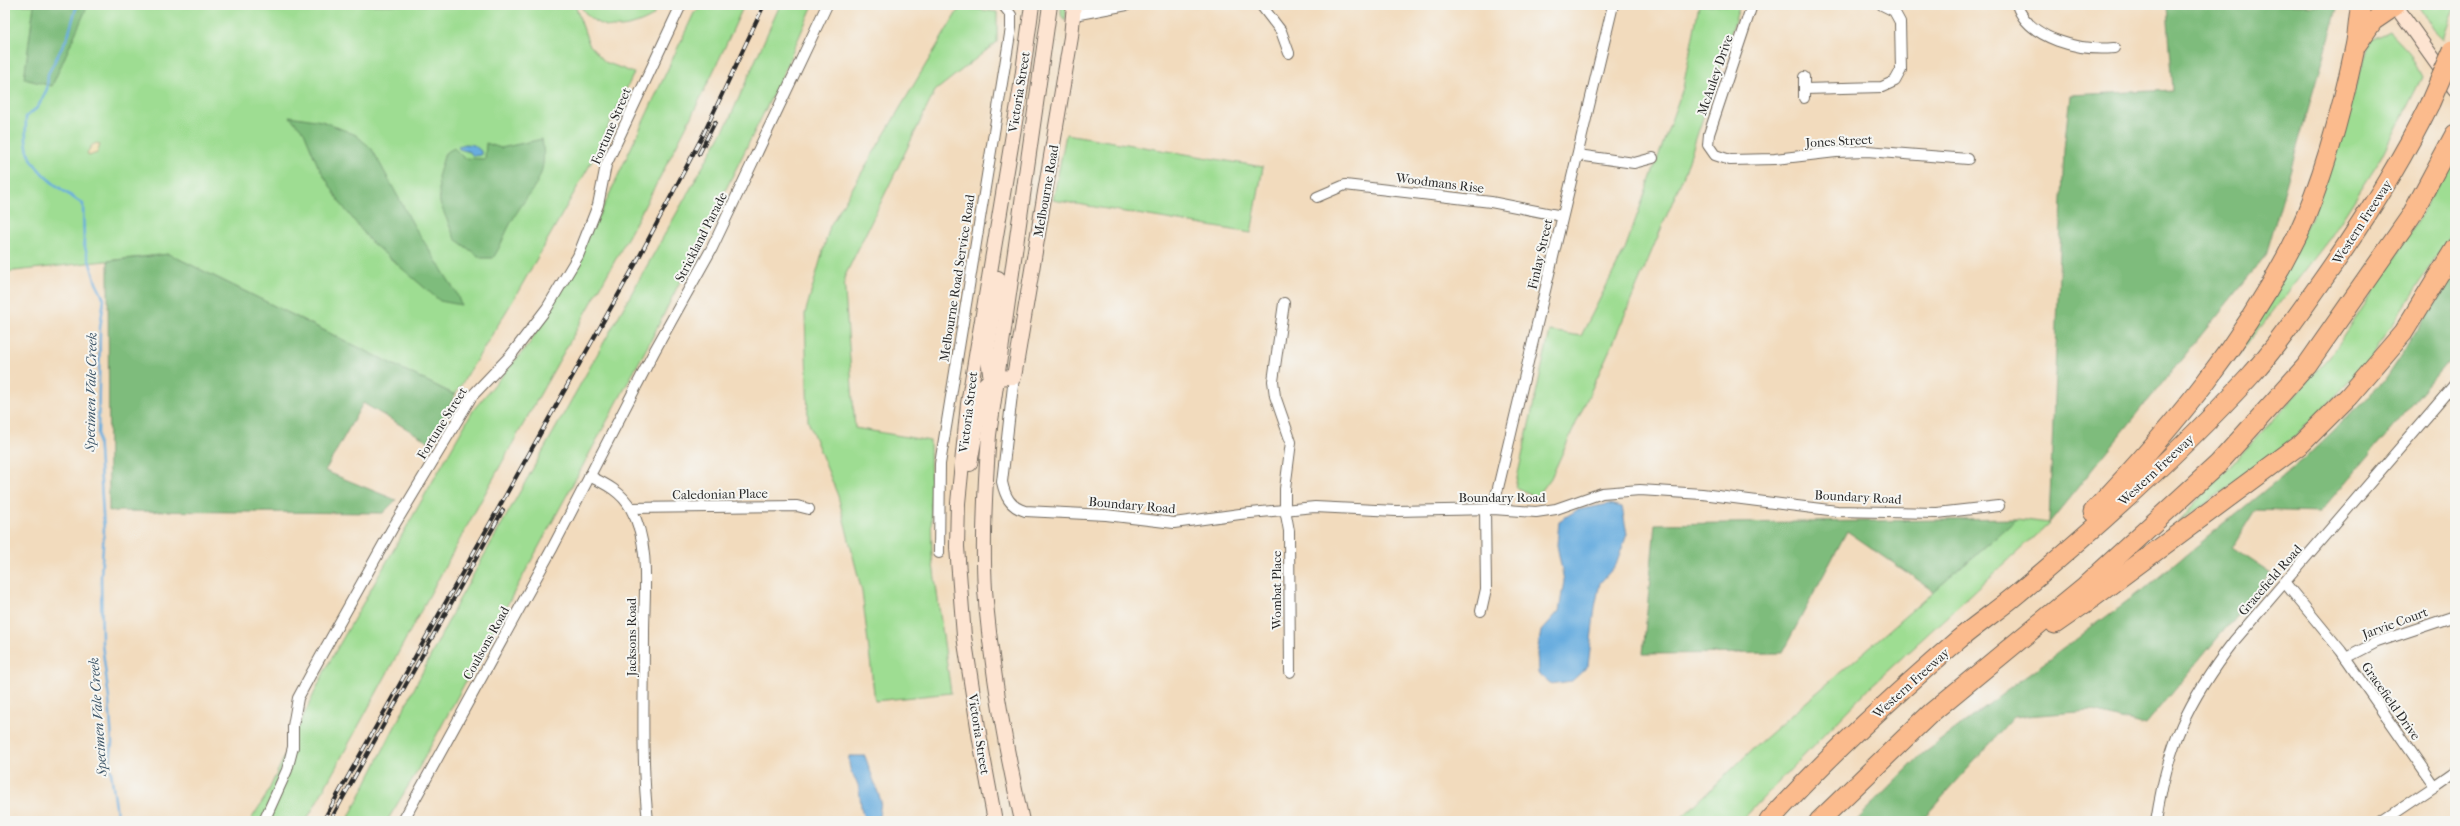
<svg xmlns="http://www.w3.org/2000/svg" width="2460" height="826" viewBox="0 0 2460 826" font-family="'IM FELL French Canon',serif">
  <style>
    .green { fill: #9edd92; stroke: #64845e }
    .forest { fill: #7ebc7c; stroke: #547454 }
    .sand { fill: #eeda9e; stroke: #8c8264 }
    .water { fill: #69addf; stroke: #4a6c85 }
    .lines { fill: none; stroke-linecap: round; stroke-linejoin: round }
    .stream { stroke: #69addf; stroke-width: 2.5 }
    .street-casing { stroke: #71695e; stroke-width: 12 }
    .secondary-casing { stroke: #71695e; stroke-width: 16 }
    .highway-casing { stroke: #71695e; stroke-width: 21 }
    .street { stroke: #fff; stroke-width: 10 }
    .secondary { stroke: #fde4d1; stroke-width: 14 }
    .highway { stroke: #fbbb8d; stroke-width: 19 }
    .rail-casing { stroke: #2b2b2b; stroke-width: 4 }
    .rail { stroke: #f6f6f2; stroke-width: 2.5; stroke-dasharray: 8; stroke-linecap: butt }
    .highway-bridge-casing { stroke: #71695e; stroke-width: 21; stroke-linecap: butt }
    .highway-bridge { stroke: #fbbb8d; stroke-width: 19 }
    .labels { text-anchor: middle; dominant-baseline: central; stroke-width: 4; stroke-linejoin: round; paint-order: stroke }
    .street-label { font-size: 13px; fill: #2b2b2b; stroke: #f6f6f2 }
    .water-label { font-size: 14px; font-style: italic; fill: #41586a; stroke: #f6f6f2 }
  </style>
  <rect width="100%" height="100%" fill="#f6f6f2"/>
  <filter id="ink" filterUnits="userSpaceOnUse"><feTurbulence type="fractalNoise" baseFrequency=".025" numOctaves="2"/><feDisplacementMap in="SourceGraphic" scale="8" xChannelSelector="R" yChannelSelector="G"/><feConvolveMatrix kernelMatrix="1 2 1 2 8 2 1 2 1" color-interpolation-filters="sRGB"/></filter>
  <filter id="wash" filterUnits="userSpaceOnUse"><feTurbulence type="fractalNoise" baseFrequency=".012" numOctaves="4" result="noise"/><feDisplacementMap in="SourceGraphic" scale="16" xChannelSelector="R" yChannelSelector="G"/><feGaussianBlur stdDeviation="0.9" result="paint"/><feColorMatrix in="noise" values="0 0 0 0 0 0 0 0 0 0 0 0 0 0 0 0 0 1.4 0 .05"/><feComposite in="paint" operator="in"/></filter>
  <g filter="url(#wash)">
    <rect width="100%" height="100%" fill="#f2dbbd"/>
    <g class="green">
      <path d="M5 5H575L589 44 605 62 634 73 591 163 515 297 455 395 169 254 5 272Z"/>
      <path d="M580 5H657L653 16C628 31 596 34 580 5Z"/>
      <path d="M703 5H744C678 154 595 296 515 439 451 554 389 671 325 787L306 821H250L266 796 326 668 474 409 530 343 602 210 694 13Z"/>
      <path d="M780 5H813L783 74 651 340 416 773 387 821H347L459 600 729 120Z"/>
      <path d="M1061 5H1067L1065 21 1061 15Z"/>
      <path d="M1699 5H1740L1685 172 1616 336 1551 478 1537 497 1515 487 1550 331 1581 336 1625 249 1683 88Z"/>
      <path d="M2419 5H2455L2443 39 2434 30Z"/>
      <path d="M960 7 997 12V42L935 91 844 278 855 428 930 441 932 557 951 693 875 701 862 592 838 496 808 421 805 314 830 226Z"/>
      <path d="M2389 31 2409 52 2422 77 2382 157 2330 238 2239 355 2283 276 2316 205 2371 40Z"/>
      <path d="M1066 134 1263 167 1251 233 1053 200Z"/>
      <path d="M2455 158V227L2372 357 2329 403 2271 459 2177 522 2274 419 2334 351 2385 274Z"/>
      <path d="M2017 519 2049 523 1871 686 1741 821H1678L1759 743Z"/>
    </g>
    <g class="forest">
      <path d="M34 5H88L52 86 24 79Z"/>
      <path d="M2338 5 2266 255 2049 523 2064 149 2070 95 2173 90 2167 6Z"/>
      <path d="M289 116 322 121 356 135 372 149 414 226 456 292 461 305 440 301 371 242 341 204 318 166 304 132Z"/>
      <path d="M542 139C549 180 531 187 513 219 505 232 502 245 493 258H481L455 239 440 203 438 177 445 153 454 148 464 158 485 159 486 143 501 148Z"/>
      <path d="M169 254 455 395 431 443 363 403 325 471 396 500 383 513 109 511 108 261Z"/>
      <path d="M2455 273V353L2320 512 2255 510 2232 547 2271 573 2146 725 2090 711 2014 717 1921 821H1856L1922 754 2154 581 2303 459 2383 382Z"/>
      <path d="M2017 519 1934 591 1847 531 1782 653 1643 654 1655 524Z"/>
    </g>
    <path class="sand" d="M97 143 100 145 97 153 89 156 87 153 92 145Z"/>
    <g class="water">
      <path d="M466 144 474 145 481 151V155L473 156 470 152 459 149 458 146Z"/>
      <path d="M1609 504 1622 507 1627 534 1616 565 1600 583 1595 607 1588 666 1572 681 1550 684 1538 673 1537 653 1541 631 1559 611 1564 581 1557 545 1559 521 1577 510Z"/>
      <path d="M849 756H865L881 801 879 817 864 818C860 808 861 800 859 789 856 774 848 776 849 756Z"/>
    </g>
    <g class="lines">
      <path class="stream" d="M77 5 68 36 48 74 47 89 38 107 26 117C26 128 24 142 29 154 37 175 65 192 83 204L84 244 96 283 104 299 100 328 98 435 104 530 101 577 102 644 109 699 112 743 110 765 118 821"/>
    </g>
  </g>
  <g filter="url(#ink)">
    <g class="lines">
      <g class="street-casing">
        <g id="street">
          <path d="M1261 5 1281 31 1289 53"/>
          <path d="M1752 5 1709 134 1708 145 1715 155 1730 160 1775 159 1836 152 1867 151 1968 159"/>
          <path d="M2017 5C2029 40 2081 51 2114 48"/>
          <path d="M1074 15 1127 5"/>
          <path d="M1804 77V98"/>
          <path d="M1804 89 1882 87 1895 81 1901 70 1900 22 1894 11 1882 5"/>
          <path d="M1578 155 1634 163 1653 158"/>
          <path d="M1317 197 1345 185 1491 202 1562 216"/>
          <path d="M1284 303 1273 381 1275 396 1291 442 1285 489V509L1289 531 1290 672"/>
          <path d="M1014 377 1002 482C1005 496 1010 507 1025 511L1106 515 1174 523 1240 514 1315 507 1396 511 1493 509 1536 512 1556 509 1602 493 1640 490 1702 494 1837 511 1937 513 1999 506"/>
          <path d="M589 476C606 484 622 492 631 509 651 544 644 594 644 632 644 695 641 759 648 821"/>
          <path d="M631 508 797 506 809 509"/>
          <path d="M1493 509 1613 5"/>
          <path d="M939 553 940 464 1011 28V15L1003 5"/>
          <path d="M2285 583 2341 651 2435 786 2383 821"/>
          <path d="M1481 611 1486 589 1485 509"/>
          <path d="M2346 658 2377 642 2455 616"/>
          <path d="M2435 786 2455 772"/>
          <path d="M264 821 287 770 293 747V726L298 698 312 672 392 529 472 396 511 355 547 308 578 256 598 205 606 165 681 5"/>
          <path d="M403 821 553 547 655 350 712 248 827 5"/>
          <path d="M2156 821C2168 744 2187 702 2234 641L2455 384"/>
        </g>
      </g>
      <g class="secondary-casing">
        <g id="secondary">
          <path d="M2395 5 2455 89"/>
          <path d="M998 278 987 353 990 373 998 378"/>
          <path d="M970 464 984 385 991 378 1014 377 1071 37 1074 5"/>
          <path d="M995 821 980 740 964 636 957 547 958 503 968 404 1021 86 1032 5"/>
          <path d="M1022 821C1005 746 991 667 985 590 982 539 985 486 989 435L1050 5"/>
        </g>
      </g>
      <g class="highway-casing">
        <g id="highway">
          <path d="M2357 44 2373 21 2395 6"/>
          <path d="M2093 512C2175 425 2245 342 2298 234 2325 176 2342 109 2355 47 2358 33 2358 19 2361 5"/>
          <path d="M2055 624 2091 599 2302 443 2349 396 2403 333 2455 248"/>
          <path d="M1769 821C1827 757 1892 697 1958 640 1977 624 1998 610 2017 594 2098 526 2179 454 2251 375 2275 348 2296 318 2317 288 2359 229 2398 168 2430 103"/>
          <path d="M1819 821 1931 713 2085 586 2218 464 2307 365 2411 216 2455 134"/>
        </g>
      </g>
      <use href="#street" class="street"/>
      <use href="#secondary" class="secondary"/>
      <use href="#highway" class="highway"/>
      <g class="rail-casing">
        <g id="rail">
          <path d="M699 154 715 122"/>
          <path d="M323 821 636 263 703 135 764 5"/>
          <path d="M330 821 503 510"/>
        </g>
      </g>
      <use href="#rail" class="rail"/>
      <g class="highway-bridge-casing">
        <path id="highway-bridge" d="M2430 103 2453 50"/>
      </g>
      <use href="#highway-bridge" class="highway-bridge"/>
    </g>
  </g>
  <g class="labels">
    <g class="street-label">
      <text transform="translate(1715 75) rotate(-71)">McAuley Drive</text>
      <text transform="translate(1019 92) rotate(-81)">Victoria Street</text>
      <text transform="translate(611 126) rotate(-67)">Fortune Street</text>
      <text transform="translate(1839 141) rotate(-3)">Jones Street</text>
      <text transform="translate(1440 183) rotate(7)">Woodmans Rise</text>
      <text transform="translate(1046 191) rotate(-80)">Melbourne Road</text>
      <text transform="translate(2362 222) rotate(-57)">Western Freeway</text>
      <text transform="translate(701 237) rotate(-63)">Strickland Parade</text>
      <text transform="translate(1540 254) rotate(-77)">Finlay Street</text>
      <text transform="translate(957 278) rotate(-81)">Melbourne Road Service Road</text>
      <text transform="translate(968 412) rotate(-83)">Victoria Street</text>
      <text transform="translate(442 423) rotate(-58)">Fortune Street</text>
      <text transform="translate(2156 470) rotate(-43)">Western Freeway</text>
      <text transform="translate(720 494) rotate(-1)">Caledonian Place</text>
      <text x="1502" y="497">Boundary Road</text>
      <text transform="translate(1858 497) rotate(3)">Boundary Road</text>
      <text transform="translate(1132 505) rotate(5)">Boundary Road</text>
      <text transform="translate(2270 580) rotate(-49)">Gracefield Road</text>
      <text transform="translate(1276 590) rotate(-90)">Wombat Place</text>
      <text transform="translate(2395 623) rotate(-20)">Jarvie Court</text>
      <text transform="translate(631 637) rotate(-90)">Jacksons Road</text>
      <text transform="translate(486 643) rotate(-61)">Coulsons Road</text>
      <text transform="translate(1911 683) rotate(-42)">Western Freeway</text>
      <text transform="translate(2391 701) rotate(55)">Gracefield Drive</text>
      <text transform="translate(979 734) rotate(81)">Victoria Street</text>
    </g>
    <g class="water-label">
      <text transform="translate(91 392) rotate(-89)">Specimen Vale Creek</text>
      <text transform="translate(98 717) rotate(-94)">Specimen Vale Creek</text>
    </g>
  </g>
  <rect width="2460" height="826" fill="none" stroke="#f6f6f2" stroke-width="20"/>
</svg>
